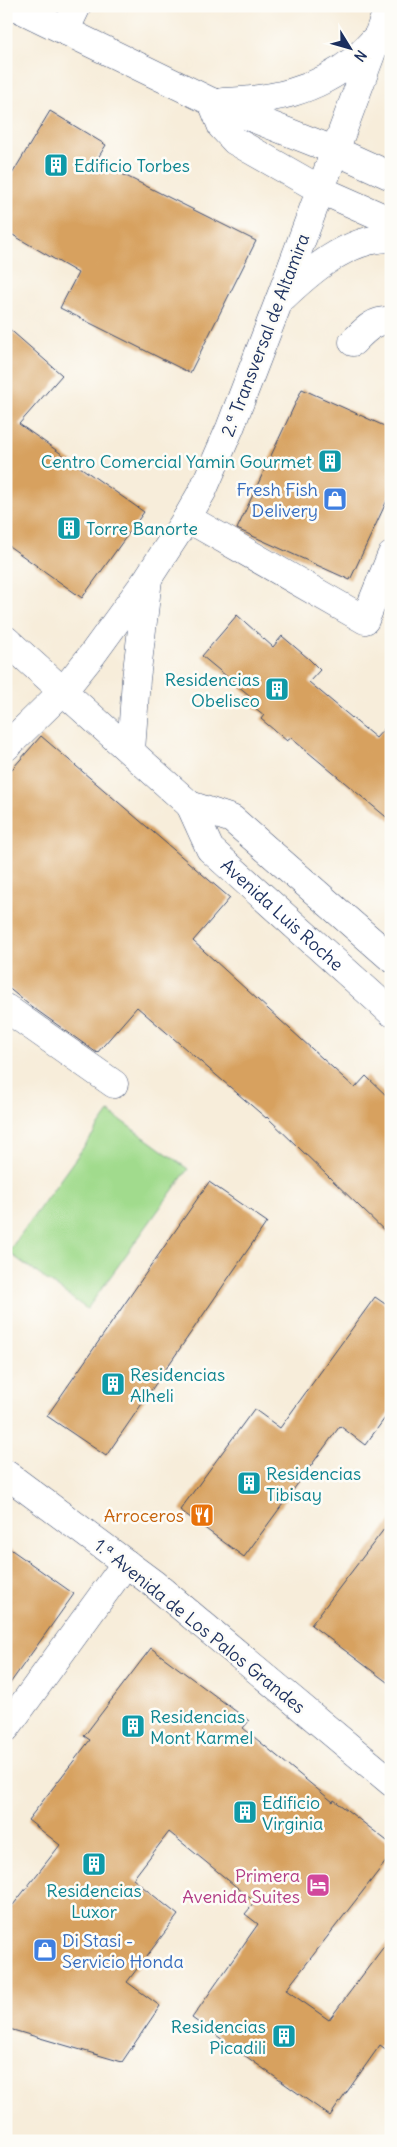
<svg xmlns="http://www.w3.org/2000/svg" width="397" height="2147" viewBox="0 0 397 2147" font-family="Delius,sans-serif">
  <style>
    .green { fill: #a1db8d; stroke: #5e8576 }
    .building { fill: #d7a15e }
    .lines { fill: none; stroke-linecap: round; stroke-linejoin: round }
    .minor-casing { stroke: #3c4c71; stroke-width: 29 }
    .major-casing { stroke: #3c4c71; stroke-width: 29 }
    .minor { stroke: #fff; stroke-width: 28 }
    .major { stroke: #fff; stroke-width: 28 }
    .labels { text-anchor: middle; dominant-baseline: central; stroke-width: 5; stroke-linejoin: round; paint-order: stroke }
    .culture-label { font-size: 18px; fill: #0d838f; stroke: #fdfcf7; text-anchor: start }
    .street-label { font-size: 18px; fill: #1b2f5e; stroke: #fdfcf7 }
    .shop-label { font-size: 18px; fill: #366cbe; stroke: #fdfcf7; text-anchor: end }
    .food-label { font-size: 18px; fill: #c56008; stroke: #fdfcf7; text-anchor: end }
    .hotel-label { font-size: 18px; fill: #b23c85; stroke: #fdfcf7; text-anchor: end }
  </style>
  <rect width="100%" height="100%" fill="#fdfcf7"/>
  <filter id="ink" filterUnits="userSpaceOnUse"><feTurbulence type="fractalNoise" baseFrequency=".02" numOctaves="2"/><feDisplacementMap in="SourceGraphic" scale="10" xChannelSelector="R" yChannelSelector="G"/><feConvolveMatrix kernelMatrix="1 2 1 2 8 2 1 2 1" color-interpolation-filters="sRGB"/></filter>
  <filter id="wash" filterUnits="userSpaceOnUse"><feTurbulence type="fractalNoise" baseFrequency=".0096" numOctaves="4" result="noise"/><feDisplacementMap in="SourceGraphic" scale="20" xChannelSelector="R" yChannelSelector="G"/><feGaussianBlur stdDeviation="1.12" result="paint"/><feColorMatrix in="noise" values="0 0 0 0 0 0 0 0 0 0 0 0 0 0 0 0 0 1.4 0 .05"/><feComposite in="paint" operator="in"/></filter>
  <g filter="url(#wash)">
    <rect width="100%" height="100%" fill="#f7edda"/>
    <path class="green" d="M109 1112 188 1169 87 1309 8 1252Z"/>
    <g id="blocks">
      <g class="building">
        <path d="M50 111 106 145 96 161 256 241 190 373 60 308 78 273 6 231V184Z"/>
        <path d="M6 326 62 375 19 424 144 512 82 598 6 544Z"/>
        <path d="M302 389 391 429V492L350 580 237 529Z"/>
        <path d="M237 615 273 647 282 636 309 659 320 670 309 682 376 738 391 721V821L291 738 287 741 261 719 264 715 245 700 249 695 202 656Z"/>
        <path d="M41 736 230 898 193 941 355 1088 366 1076 391 1100V1237L267 1117 266 1118 137 1007 97 1053 28 1004 6 986V776Z"/>
        <path d="M209 1182 267 1222 106 1456 47 1416Z"/>
        <path d="M375 1297 391 1308V1410L365 1445 340 1426 244 1557 180 1510 254 1409 280 1428Z"/>
        <path d="M391 1520V1685L311 1625Z"/>
        <path d="M6 1546 74 1594 6 1689Z"/>
        <path d="M151 1648 249 1721 243 1728 333 1802 334 1800 391 1844V1855L286 1990 329 2020 391 1937V2053L380 2045 330 2116 192 2018 258 1924 245 1914 255 1902 169 1832 133 1879 178 1915 127 1982 160 2006 122 2062 6 2028V1914L60 1845 28 1820 90 1740 84 1736Z"/>
      </g>
    </g>
  </g>
  <g filter="url(#ink)">
    <use href="#blocks" fill-opacity="0" stroke="#3c4c71" stroke-width="1"/>
    <g class="lines">
      <g class="minor-casing">
        <g id="minor">
          <path d="M65 31 77 6"/>
          <path d="M353 342C364 331 374 319 391 321"/>
          <path d="M187 518 365 620 391 556"/>
          <path d="M6 747 64 690 92 655 148 578 187 518 203 490 230 428 279 301 389 6"/>
          <path d="M131 751 136 679 148 579"/>
          <path d="M6 1008 114 1084"/>
          <path d="M6 1474 154 1584 391 1782"/>
          <path d="M6 1728 126 1563"/>
        </g>
      </g>
      <g class="major-casing">
        <g id="major">
          <path d="M14 6 212 102 336 151 391 176"/>
          <path d="M212 102 222 127 235 141 321 190 391 221"/>
          <path d="M223 102C273 100 314 92 354 60 363 53 371 43 379 35"/>
          <path d="M279 301C309 272 347 238 391 238"/>
          <path d="M6 640 190 805 232 819 391 958"/>
          <path id="s1" d="M190 805 210 849 391 1012"/>
        </g>
      </g>
      <use href="#minor" class="minor"/>
      <use href="#major" class="major"/>
    </g>
  </g>
  <defs>
    <g id="building-square" transform="scale(1.25)"><rect x="-9" y="-9" width="18" height="18" rx="4" fill="#0f9aa8" stroke="#fdfcf7"/><path d="M-4-6H4V6H1V3H-1V6H-4ZM-2.5-4.3h1.7v1.8h-1.7ZM.8-4.3h1.7v1.8H.8ZM-2.5-1h1.7V.8h-1.7ZM.8-1h1.7V.8H.8Z" fill="#fff"/></g>
    <g id="shop-square" transform="scale(1.25)"><rect x="-9" y="-9" width="18" height="18" rx="4" fill="#3f7fe0" stroke="#fdfcf7"/><path d="M-5-2.5h2.3a2.7 3.5 0 0 1 5.4 0H5L5.5 6h-11ZM-1.5-2.5h3a1.5 2.3 0 0 0-3 0Z" fill="#fff"/></g>
    <g id="restaurant-square" transform="scale(1.25)"><rect x="-9" y="-9" width="18" height="18" rx="4" fill="#e8710a" stroke="#fdfcf7"/><path d="M-5-6h1v4h1v-4h1v4h1v-4h1v5L-1.5 .5V6h-2V.5L-5-1ZM5-6V6H3V1.5H1.5Q1.5-4 5-6Z" fill="#fff"/></g>
    <g id="hotel-square" transform="scale(1.25)"><rect x="-9" y="-9" width="18" height="18" rx="4" fill="#d1479c" stroke="#fdfcf7"/><path d="M-6-4.5h1.5V1H6V5H4.5V3h-9V5H-6ZM-4 0a1.8 1.8 0 1 1 3.6 0ZM.5 0V-2.5h3Q6-2.5 6 0Z" fill="#fff"/></g>
  </defs>
  <g fill-rule="evenodd">
    <use href="#building-square" x="56" y="165"/>
    <use href="#building-square" x="330" y="461"/>
    <use href="#shop-square" x="335" y="499"/>
    <use href="#building-square" x="69" y="528"/>
    <use href="#building-square" x="277" y="689"/>
    <use href="#building-square" x="113" y="1384"/>
    <use href="#building-square" x="249" y="1483"/>
    <use href="#restaurant-square" x="202" y="1515"/>
    <use href="#building-square" x="133" y="1726"/>
    <use href="#building-square" x="245" y="1812"/>
    <use href="#building-square" x="94" y="1864"/>
    <use href="#hotel-square" x="318" y="1885"/>
    <use href="#shop-square" x="45" y="1950"/>
    <use href="#building-square" x="284" y="2036"/>
  </g>
  <g class="labels">
    <g class="culture-label">
      <text x="74" y="165">Edificio Torbes</text>
      <text x="312" y="461" text-anchor="end">Centro Comercial Yamin Gourmet</text>
      <text x="86" y="528">Torre Banorte</text>
      <text x="260" y="679" text-anchor="end">Residencias<tspan x="260" dy="21">Obelisco</tspan></text>
      <text x="130" y="1374">Residencias<tspan x="130" dy="21">Alheli</tspan></text>
      <text x="266" y="1473">Residencias<tspan x="266" dy="21">Tibisay</tspan></text>
      <text x="150" y="1716">Residencias<tspan x="150" dy="21">Mont Karmel</tspan></text>
      <text x="262" y="1802">Edificio<tspan x="262" dy="21">Virginia</tspan></text>
      <text x="94" y="1890" text-anchor="middle">Residencias<tspan x="94" dy="21">Luxor</tspan></text>
      <text x="266" y="2026" text-anchor="end">Residencias<tspan x="266" dy="21">Picadili</tspan></text>
    </g>
    <g class="street-label">
      <text transform="translate(265 335) rotate(-69)">2.ª Transversal de Altamira</text>
      <text stroke="none"><textPath href="#s1" startOffset="146">Avenida Luis Roche</textPath></text>
      <text transform="translate(200 1626) rotate(39)">1.ª Avenida de Los Palos Grandes</text>
    </g>
    <g class="shop-label">
      <text x="318" y="489">Fresh Fish<tspan x="318" dy="21">Delivery</tspan></text>
      <text x="62" y="1940" text-anchor="start">Di Stasi -<tspan x="62" dy="21">Servicio Honda</tspan></text>
    </g>
    <g class="food-label">
      <text x="184" y="1515">Arroceros</text>
    </g>
    <g class="hotel-label">
      <text x="300" y="1875">Primera<tspan x="300" dy="21">Avenida Suites</tspan></text>
    </g>
  </g>
  <rect width="397" height="2147" fill="none" stroke="#fdfcf7" stroke-width="25"/>
  <g transform="translate(350 48) rotate(127)" stroke="#fdfcf7" stroke-width="4" paint-order="stroke">
  <path d="M0-4L9 19L0 12L-9 19Z" fill="#1b2f5e"/>
  <text y="-8" font-size="14" font-weight="bold" text-anchor="middle" fill="#1b2f5e">N</text>
  </g>
</svg>
